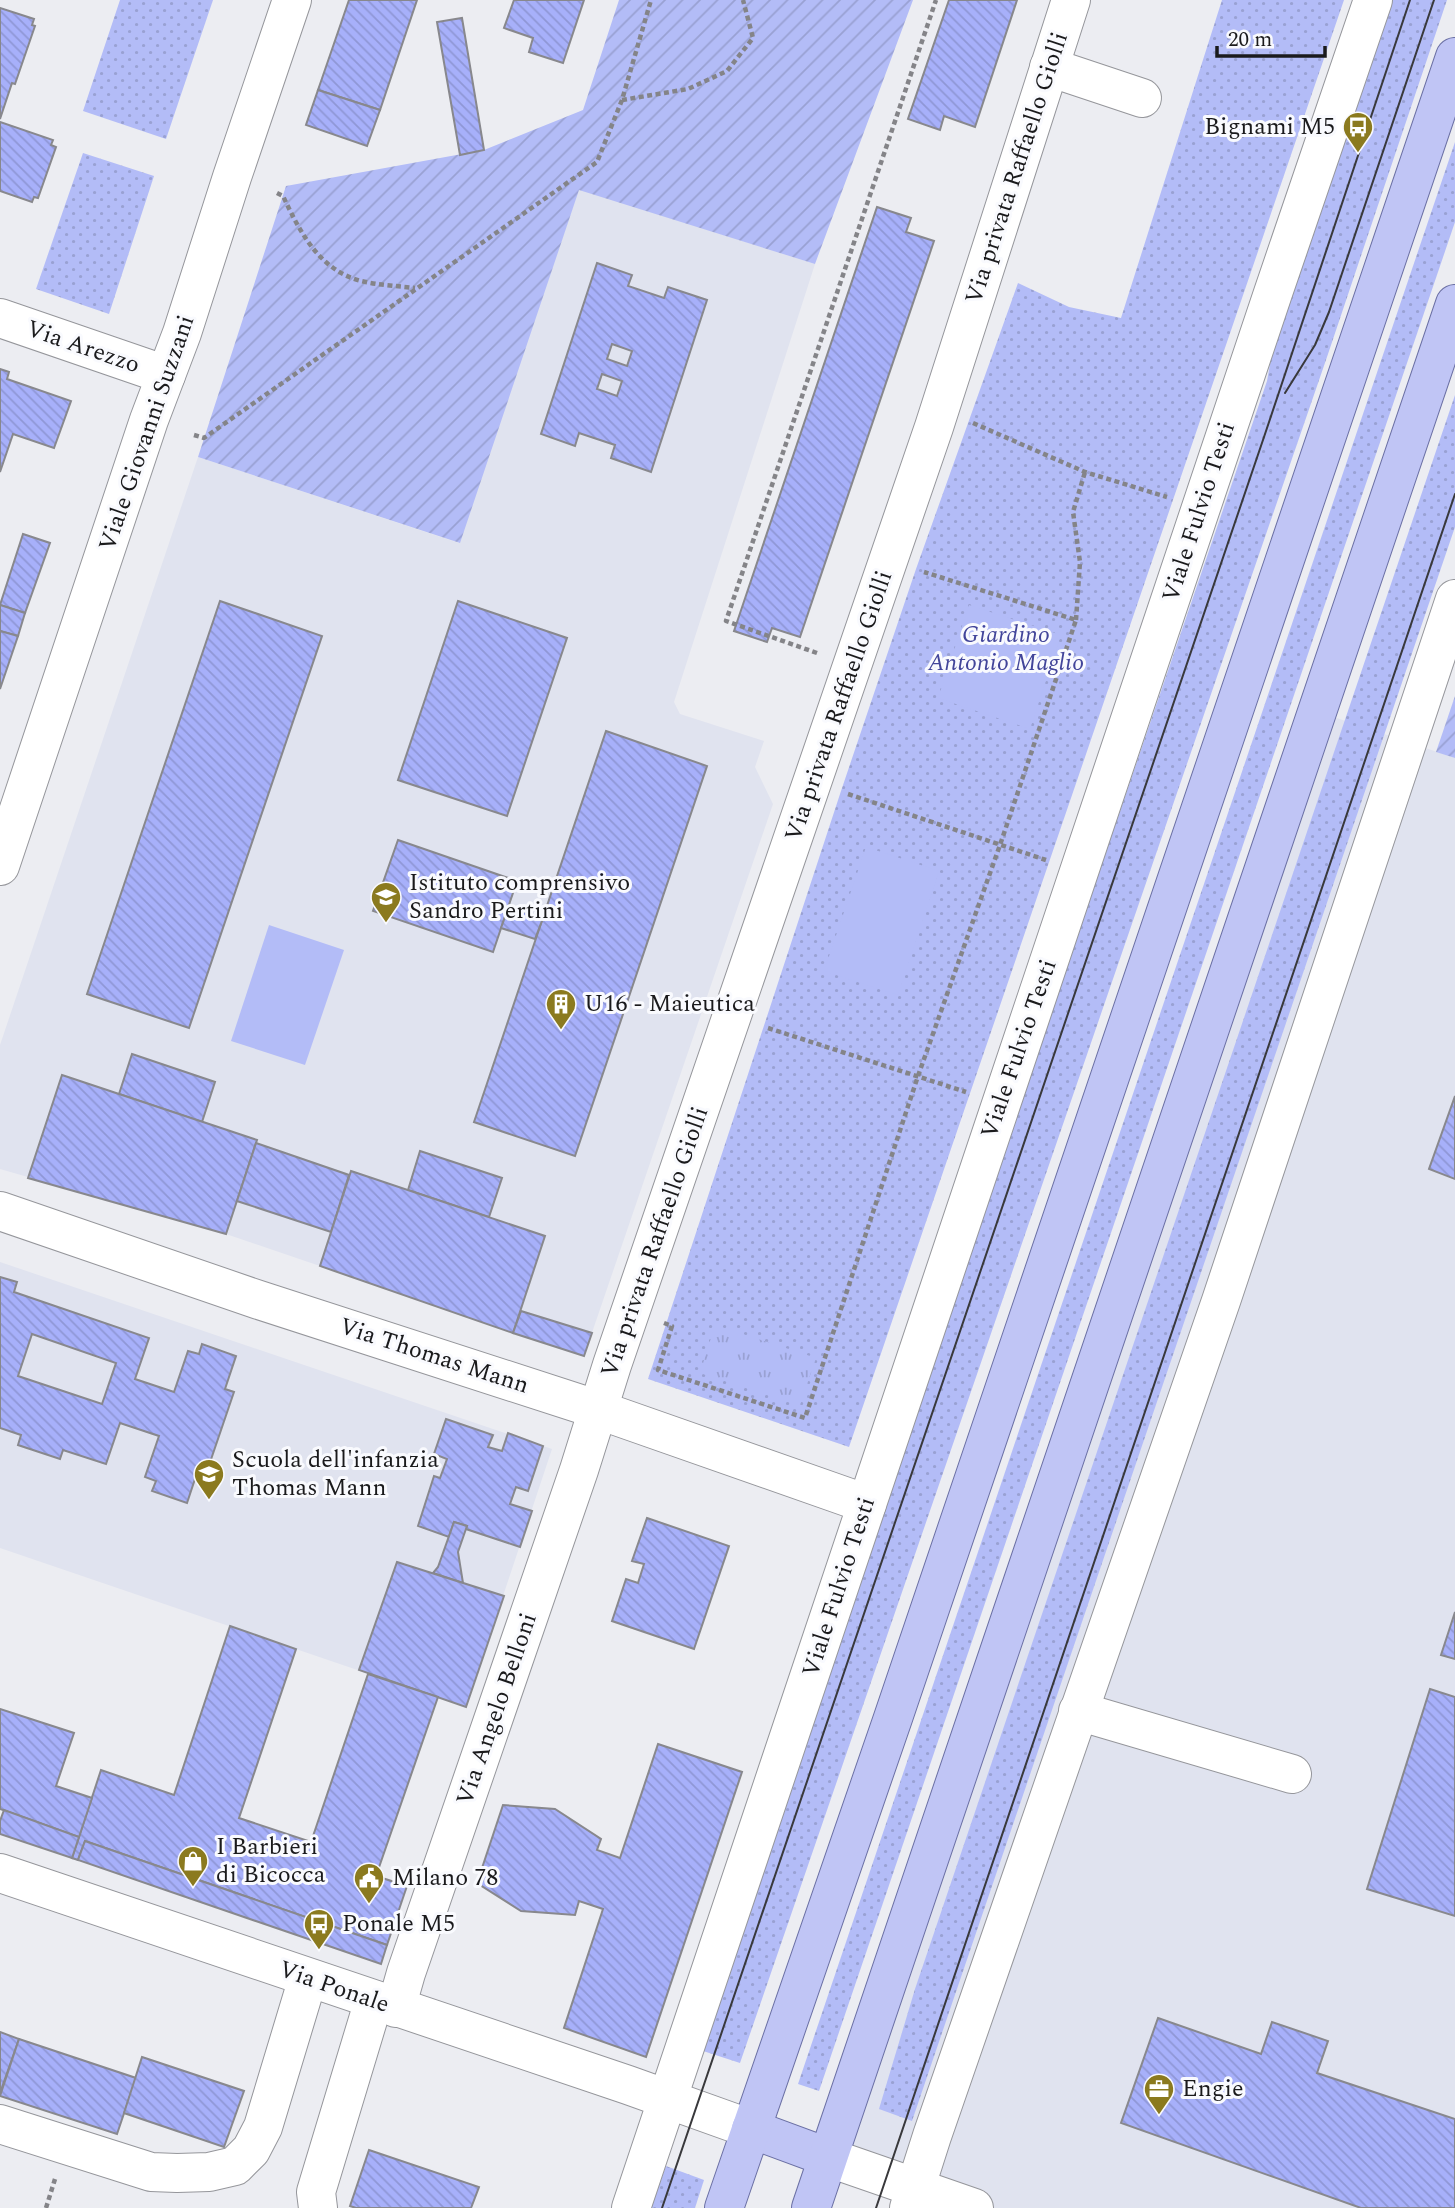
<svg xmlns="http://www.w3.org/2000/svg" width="1455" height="2208" viewBox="0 0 1455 2208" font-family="Spectral,serif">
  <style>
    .built { fill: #e0e3ef }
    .grass { fill: url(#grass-dots) }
    .park { fill: url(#park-tufts) }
    .garden { fill: url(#garden-furrows) }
    .pitch { fill: #b3bcf7 }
    .building { fill: url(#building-back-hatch); stroke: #88888d; stroke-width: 2; fill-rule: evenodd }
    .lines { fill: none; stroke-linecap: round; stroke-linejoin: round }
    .minor-casing { stroke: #95969b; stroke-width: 40 }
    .major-casing { stroke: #6b70a4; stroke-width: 40 }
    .path { stroke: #848488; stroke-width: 4.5; stroke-dasharray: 5 3.5; stroke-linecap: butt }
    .minor { stroke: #fff; stroke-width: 38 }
    .major { stroke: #c0c5f5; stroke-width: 38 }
    .tram { stroke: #39393c; stroke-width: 2 }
    .labels { text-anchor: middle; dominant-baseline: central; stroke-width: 6; stroke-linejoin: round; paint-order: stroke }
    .poi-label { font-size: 24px; fill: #1a1a1c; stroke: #f9fafe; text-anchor: start }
    .street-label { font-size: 24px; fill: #1a1a1c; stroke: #f9fafe }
    .park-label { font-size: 24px; font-style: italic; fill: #42459a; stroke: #f9fafe }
  </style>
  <defs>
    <pattern id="grass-dots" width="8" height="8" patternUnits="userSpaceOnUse" patternTransform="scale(1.75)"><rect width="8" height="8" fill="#b3bcf7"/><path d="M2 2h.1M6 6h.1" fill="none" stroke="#99a1d3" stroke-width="1.8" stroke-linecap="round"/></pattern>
    <pattern id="park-tufts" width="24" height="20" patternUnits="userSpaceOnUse" patternTransform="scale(1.75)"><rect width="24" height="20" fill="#b3bcf7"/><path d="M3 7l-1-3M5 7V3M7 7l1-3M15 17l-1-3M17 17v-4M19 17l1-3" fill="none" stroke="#99a1d3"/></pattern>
    <pattern id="garden-furrows" width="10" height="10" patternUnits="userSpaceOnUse" patternTransform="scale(1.75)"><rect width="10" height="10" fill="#b3bcf7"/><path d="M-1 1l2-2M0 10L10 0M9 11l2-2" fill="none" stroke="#99a1d3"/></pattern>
    <pattern id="building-back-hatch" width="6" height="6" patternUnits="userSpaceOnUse" patternTransform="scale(1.75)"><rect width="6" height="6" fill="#a7b0fa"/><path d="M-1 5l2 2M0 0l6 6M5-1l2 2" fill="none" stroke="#8f97d6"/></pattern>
  </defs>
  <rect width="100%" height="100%" fill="#ecedf2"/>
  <g class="built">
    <path d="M579 189 815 264 674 702 680 714 764 741 755 767 773 804 584 1356 226 1234 0 1169V1045L198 457 459 543Z"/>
    <path d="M1325 714 1455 758V2208H991L836 2151Z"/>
    <path d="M0 1262 552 1449 466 1707 0 1548Z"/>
  </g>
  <g class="grass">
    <path d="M120 0H213L166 139 83 111Z"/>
    <path d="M1222 0H1344L849 1447 648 1379 841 791 916 569 1018 283 1069 307 1121 318Z"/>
    <path d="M1387 0H1447L1327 357 740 2063 697 2049 1267 381 1278 319Z"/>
    <path d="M1455 142V222L819 2091 798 2084Z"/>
    <path d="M83 153 154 176 109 314 36 289Z"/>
    <path d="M1455 395V527L912 2121 879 2109 915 1989Z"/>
    <path d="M666 2166 704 2180 695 2208H651Z"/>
  </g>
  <path class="park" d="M715 1325 816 1358 800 1405 700 1373Z"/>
  <g class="garden">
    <path d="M619 0H913L815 264 579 190 460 543 198 457 286 186 484 150 583 110Z"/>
    <path d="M1455 696V758L1436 752Z"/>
  </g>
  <g class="pitch">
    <path d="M969 605 1061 635 1030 729 938 698Z"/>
    <path d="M866 847 939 871 898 995 824 971Z"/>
    <path d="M269 925 344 950 305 1065 231 1041Z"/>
  </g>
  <g class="building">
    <path d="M349 0H417L380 110 318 90Z"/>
    <path d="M514 0H584L563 63 529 52 533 38 504 28Z"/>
    <path d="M949 0H1017L975 127 944 116 940 130 908 119Z"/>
    <path d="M0 8 34 19 32 25 35 26 15 84 12 83 0 119Z"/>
    <path d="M462 18 484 150 460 155 437 22Z"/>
    <path d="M318 90 380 110 367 146 306 125Z"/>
    <path d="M0 122 53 140 51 145 56 147 38 198 34 197 32 202 0 191Z"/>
    <path d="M877 207 911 218 906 232 934 241 800 637 772 628 767 642 734 631Z"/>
    <path d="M597 263 632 275 628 286 664 298 668 287 707 300 651 472 611 458 615 445 579 433 575 446 541 434ZM612 344 632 351 627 366 607 359ZM602 374 622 381 617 396 597 389Z"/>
    <path d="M0 369 9 372 7 379 71 401 54 448 13 434 0 472Z"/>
    <path d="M23 534 50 543 25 613 0 605Z"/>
    <path d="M220 601 322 636 189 1028 87 994Z"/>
    <path d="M458 601 567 638 507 816 398 780Z"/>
    <path d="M0 605 25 613 18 636 0 631Z"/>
    <path d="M0 631 18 636 0 689Z"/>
    <path d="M606 731 707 766 575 1156 474 1122Z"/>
    <path d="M398 840 517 881 493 952 373 911Z"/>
    <path d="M509 906 543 918 535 939 501 928Z"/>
    <path d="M132 1054 215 1082 202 1122 119 1094Z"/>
    <path d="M62 1075 257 1140 226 1234 28 1178Z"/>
    <path d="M1455 1096V1179L1429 1169Z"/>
    <path d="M256 1143 349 1175 331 1232 237 1201Z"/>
    <path d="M420 1151 502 1178 489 1217 408 1190Z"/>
    <path d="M351 1171 545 1236 513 1333 320 1266Z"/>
    <path d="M0 1277 17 1282 14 1292 149 1338 135 1379 174 1392 188 1351 199 1354 202 1344 236 1356 225 1389 234 1392 206 1474 198 1470 187 1503 152 1491 156 1481 145 1477 159 1436 120 1423 106 1464 63 1450 60 1459 18 1445 21 1435 0 1428ZM32 1334 116 1363 102 1404 18 1376Z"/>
    <path d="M521 1311 592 1333 584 1356 513 1333Z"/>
    <path d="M446 1419 493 1435 488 1447 502 1451 508 1433 543 1446 528 1491 516 1487 510 1504 532 1511 520 1547 466 1529 467 1526 454 1522 449 1537 418 1526 434 1476 440 1478 447 1459 434 1454Z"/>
    <path d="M647 1518 729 1546 694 1649 612 1621 626 1579 638 1583 644 1564 632 1561Z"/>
    <path d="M454 1522 467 1526 458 1552 463 1583 433 1573 438 1567Z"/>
    <path d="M397 1562 504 1596 466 1707 359 1670Z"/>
    <path d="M1455 1612V1659L1441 1655Z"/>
    <path d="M230 1626 296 1649 239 1818 311 1842 368 1674 438 1697 376 1876 407 1886 387 1945 85 1841 78 1860 72 1858 101 1770 174 1795Z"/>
    <path d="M1430 1689 1455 1697V1916L1367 1889Z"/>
    <path d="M0 1709 74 1733 56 1786 92 1798 79 1837 0 1809Z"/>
    <path d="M658 1744 742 1772 646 2057 564 2028 603 1909 579 1901 575 1915 521 1911 477 1883 503 1805 555 1809 601 1839 597 1850 620 1858Z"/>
    <path d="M4 1810 79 1837 72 1858 0 1834V1821Z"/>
    <path d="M85 1841 387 1945 381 1964 78 1860Z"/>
    <path d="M1158 2018 1261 2054 1272 2022 1328 2041 1317 2073 1455 2119V2208H1361L1121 2123Z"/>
    <path d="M0 2032 19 2039 0 2093Z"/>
    <path d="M19 2039 136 2078 117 2134 0 2096Z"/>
    <path d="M142 2057 244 2091 224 2147 124 2113Z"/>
    <path d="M369 2150 479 2187 471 2208H356L350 2206Z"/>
  </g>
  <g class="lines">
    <g class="minor-casing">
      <g id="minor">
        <path d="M1049 67 1142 98"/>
        <path d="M0 318 166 375"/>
        <path d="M0 866 149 420 182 333 232 177 292 0"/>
        <path d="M0 1211 259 1300 599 1410 867 1504"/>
        <path d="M1078 1711 1292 1774"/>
        <path d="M0 1873 628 2085 751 2129"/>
        <path d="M396 2008 406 1973 579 1470 612 1365 934 427 1071 0"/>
        <path d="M0 2124 151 2172 177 2173 209 2172 235 2166 251 2150 263 2127 308 1978"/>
        <path d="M827 2157 974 2208"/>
        <path d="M318 2208 316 2192 374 2000"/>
        <path d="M631 2208 1273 293 1373 0"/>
        <path d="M909 2208 932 2136 1221 1301 1455 599"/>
      </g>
    </g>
    <g class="major-casing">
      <g id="major">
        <path d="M751 2129 827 2157"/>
        <path d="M724 2208 893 1718 1455 57"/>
        <path d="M811 2208 1455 304"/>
      </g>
    </g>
    <g class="path">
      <path d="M622 100 688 89 727 71 753 38 743 0"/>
      <path d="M277 193 283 196C300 232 319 270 361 281 378 285 397 286 415 288"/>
      <path d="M973 423 1085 472 1167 497"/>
      <path d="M194 435 204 438 597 162 622 100 651 0"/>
      <path d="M1076 620 1080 562 1073 512 1085 472"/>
      <path d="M817 653 726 621 936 0"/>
      <path d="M848 794 1046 860"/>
      <path d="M768 1028 966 1092"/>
      <path d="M664 1323 672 1326 658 1370 805 1418 918 1076 1000 845 1076 620 924 572"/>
      <path d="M46 2208 55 2179"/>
    </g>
    <use href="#minor" class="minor"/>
    <use href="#major" class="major"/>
    <g class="tram">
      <path d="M1285 393 1315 345 1329 312 1434 0"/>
      <path d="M662 2208 1264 437 1410 0"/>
      <path d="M876 2208 1455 494"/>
    </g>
  </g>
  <defs>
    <g id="bus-pin" transform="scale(1.575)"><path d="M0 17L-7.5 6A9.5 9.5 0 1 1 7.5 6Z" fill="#8b7a1f" stroke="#f9fafe"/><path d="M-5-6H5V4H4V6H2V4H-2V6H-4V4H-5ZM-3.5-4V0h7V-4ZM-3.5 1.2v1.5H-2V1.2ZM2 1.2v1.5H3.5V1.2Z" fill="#fff"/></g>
    <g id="school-pin" transform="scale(1.575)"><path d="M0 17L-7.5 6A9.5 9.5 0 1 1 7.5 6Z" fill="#8b7a1f" stroke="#f9fafe"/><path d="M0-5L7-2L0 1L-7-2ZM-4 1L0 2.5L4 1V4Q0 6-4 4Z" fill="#fff"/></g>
    <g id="building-pin" transform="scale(1.575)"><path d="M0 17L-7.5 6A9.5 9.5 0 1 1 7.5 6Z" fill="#8b7a1f" stroke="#f9fafe"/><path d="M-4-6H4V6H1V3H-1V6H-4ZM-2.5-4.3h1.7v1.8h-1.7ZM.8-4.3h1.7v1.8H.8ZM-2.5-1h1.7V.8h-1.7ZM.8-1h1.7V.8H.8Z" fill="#fff"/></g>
    <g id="shop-pin" transform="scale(1.575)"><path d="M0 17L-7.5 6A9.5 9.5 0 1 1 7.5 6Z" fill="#8b7a1f" stroke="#f9fafe"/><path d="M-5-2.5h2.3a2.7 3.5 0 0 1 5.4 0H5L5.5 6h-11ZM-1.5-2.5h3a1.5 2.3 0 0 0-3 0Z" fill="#fff"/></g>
    <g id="civic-pin" transform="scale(1.575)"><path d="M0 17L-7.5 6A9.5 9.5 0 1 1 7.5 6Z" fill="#8b7a1f" stroke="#f9fafe"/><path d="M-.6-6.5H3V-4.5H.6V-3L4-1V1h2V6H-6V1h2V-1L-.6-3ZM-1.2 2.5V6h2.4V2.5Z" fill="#fff"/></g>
    <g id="office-pin" transform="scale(1.575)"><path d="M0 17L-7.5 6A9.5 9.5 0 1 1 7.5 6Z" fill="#8b7a1f" stroke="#f9fafe"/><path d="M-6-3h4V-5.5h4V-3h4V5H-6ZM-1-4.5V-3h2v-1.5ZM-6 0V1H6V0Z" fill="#fff"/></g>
  </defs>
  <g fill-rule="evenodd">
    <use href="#bus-pin" x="1358" y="127"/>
    <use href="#school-pin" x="386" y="897"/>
    <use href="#building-pin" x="561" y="1004"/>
    <use href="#school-pin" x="209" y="1474"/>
    <use href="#shop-pin" x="193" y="1861"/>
    <use href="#civic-pin" x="369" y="1878"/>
    <use href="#bus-pin" x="319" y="1924"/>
    <use href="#office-pin" x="1159" y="2089"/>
  </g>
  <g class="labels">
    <g class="poi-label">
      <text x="1335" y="127" text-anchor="end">Bignami M5</text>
      <text x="409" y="883">Istituto comprensivo<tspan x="409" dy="28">Sandro Pertini</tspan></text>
      <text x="584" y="1004">U16 - Maieutica</text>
      <text x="232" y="1460">Scuola dell'infanzia<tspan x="232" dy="28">Thomas Mann</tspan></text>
      <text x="216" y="1847">I Barbieri<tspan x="216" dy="28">di Bicocca</tspan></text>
      <text x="392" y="1878">Milano 78</text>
      <text x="342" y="1924">Ponale M5</text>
      <text x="1182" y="2089">Engie</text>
    </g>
    <g class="street-label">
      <text transform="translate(1017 168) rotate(-72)">Via privata Raffaello Giolli</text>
      <text transform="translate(83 347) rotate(19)">Via Arezzo</text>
      <text transform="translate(147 433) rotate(-71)">Viale Giovanni Suzzani</text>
      <text transform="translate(1199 512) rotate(-72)">Viale Fulvio Testi</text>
      <text transform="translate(839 706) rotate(-71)">Via privata Raffaello Giolli</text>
      <text transform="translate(1019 1049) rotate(-71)">Viale Fulvio Testi</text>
      <text transform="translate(655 1242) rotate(-71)">Via privata Raffaello Giolli</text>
      <text transform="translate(434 1356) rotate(18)">Via Thomas Mann</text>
      <text transform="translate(839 1587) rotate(-72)">Viale Fulvio Testi</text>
      <text transform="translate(497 1709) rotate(-71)">Via Angelo Belloni</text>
      <text transform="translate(334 1987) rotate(19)">Via Ponale</text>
    </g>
    <g class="park-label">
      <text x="1006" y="635">Giardino<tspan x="1006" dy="28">Antonio Maglio</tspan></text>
    </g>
  </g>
  <path d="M1217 46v10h108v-10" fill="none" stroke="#1a1a1c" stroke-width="3.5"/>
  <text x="1228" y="46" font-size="21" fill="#1a1a1c" stroke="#f9fafe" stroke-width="5" paint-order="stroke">20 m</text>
</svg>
